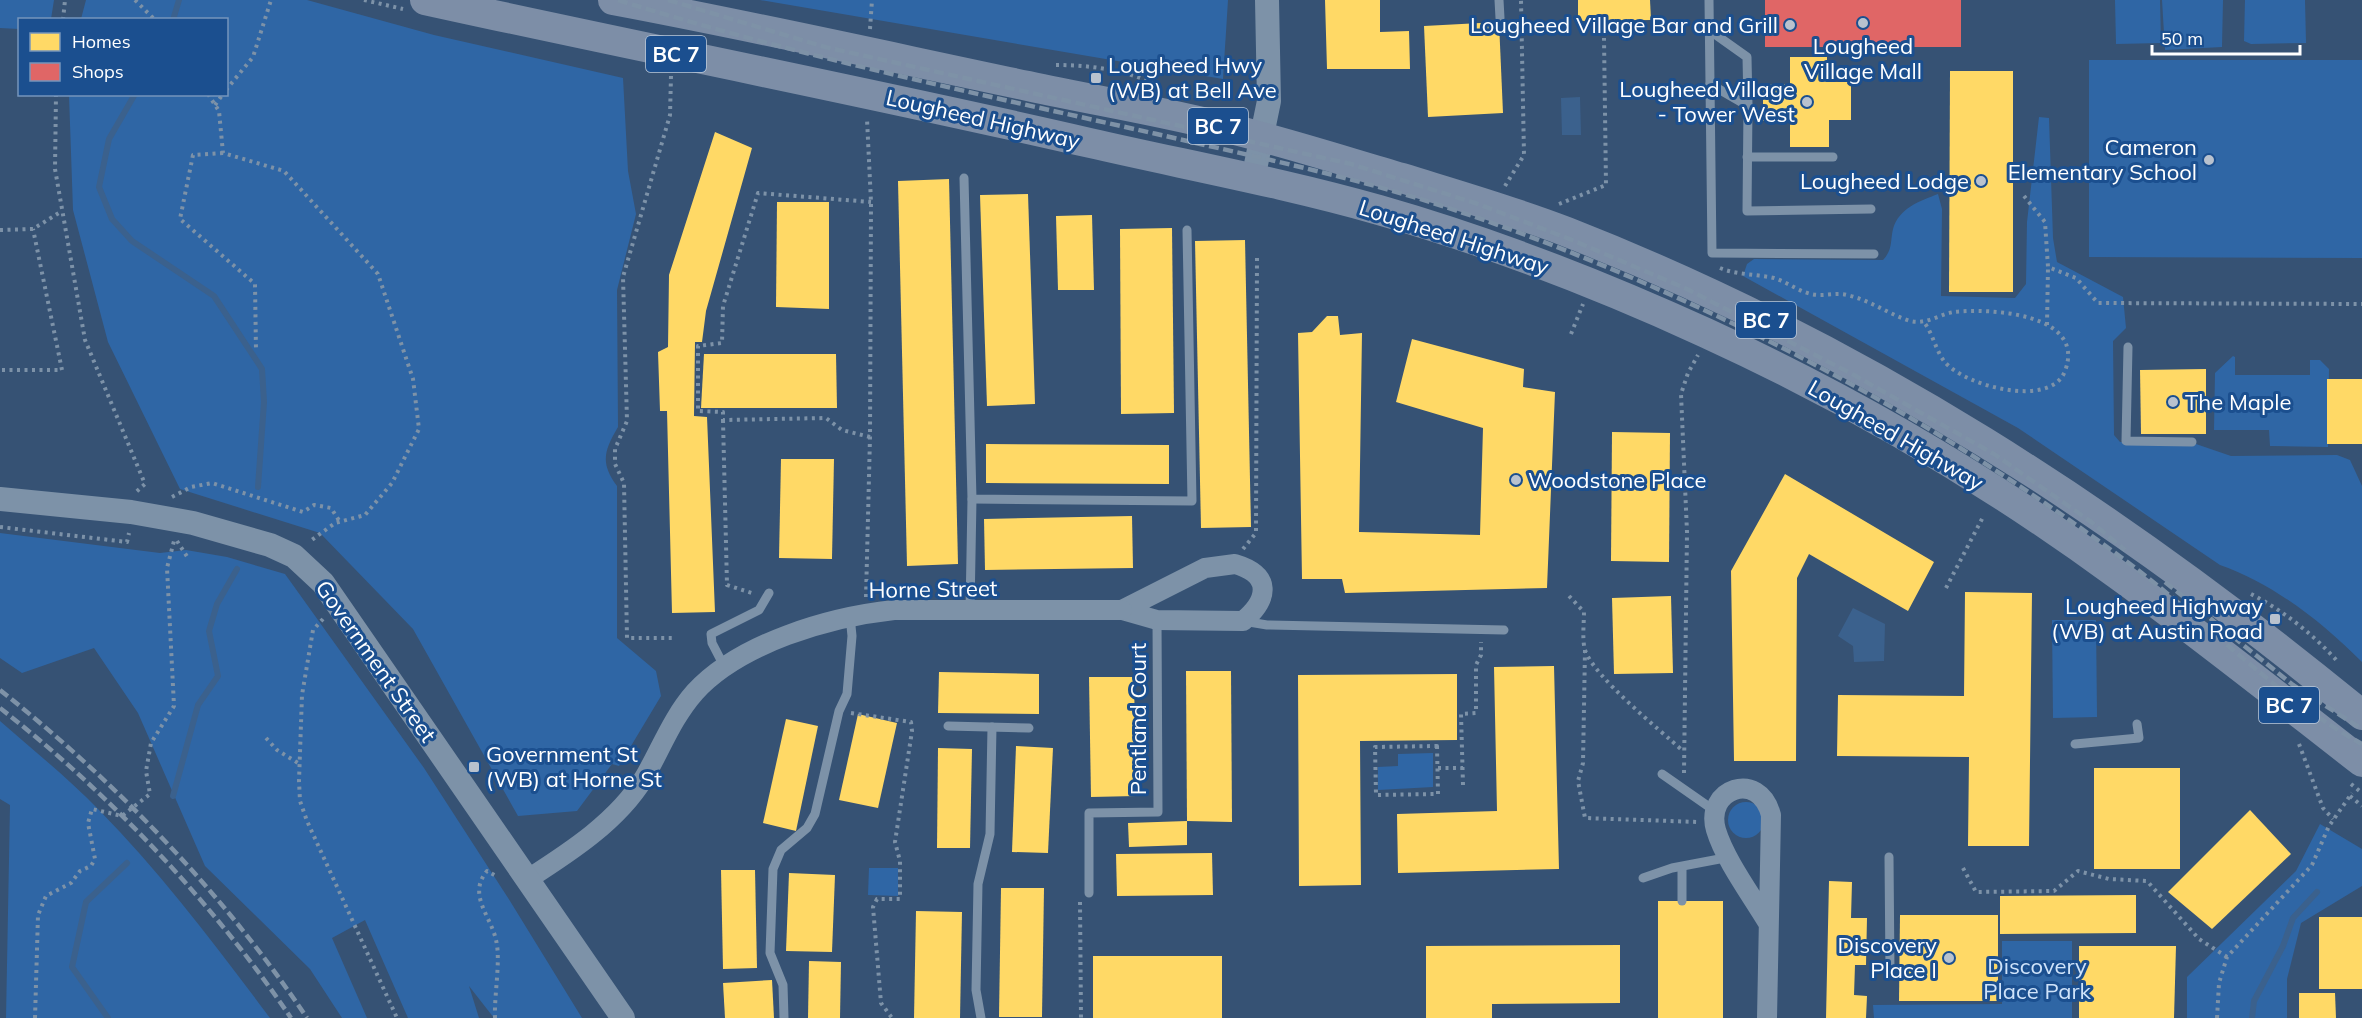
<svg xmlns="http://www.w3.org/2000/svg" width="2362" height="1018" viewBox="0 0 2362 1018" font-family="Mulish,sans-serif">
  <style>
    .green { fill: #2f66a5 }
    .water { fill: #3b618d }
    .homes { fill: #ffd966 }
    .shops { fill: #e06666 }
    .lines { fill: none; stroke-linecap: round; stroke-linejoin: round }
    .stream { stroke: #3b618d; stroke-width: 6 }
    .path { stroke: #7d92a8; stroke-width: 4; stroke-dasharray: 3 4.5; stroke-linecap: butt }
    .service { stroke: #7d92a8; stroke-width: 9 }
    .minor { stroke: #7d92a8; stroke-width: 20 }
    .tertiary { stroke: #7d92a8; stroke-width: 24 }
    .primary { stroke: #7d8ea7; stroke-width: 30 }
    .rail { stroke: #7e92a7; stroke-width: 4.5; stroke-dasharray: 10 4.5; stroke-linecap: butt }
    .poi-dot { fill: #b9c2ce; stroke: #1b4f8f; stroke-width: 2 }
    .labels { text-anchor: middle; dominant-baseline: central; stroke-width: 6; stroke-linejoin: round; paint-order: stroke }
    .shield { fill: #1b4f8f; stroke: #bbcadd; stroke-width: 1.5 }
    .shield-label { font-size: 21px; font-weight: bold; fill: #fff }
    .poi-label { font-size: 22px; fill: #fff; stroke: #1b4f8f; text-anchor: end }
    .street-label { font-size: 22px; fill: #fff; stroke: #1b4f8f }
    .park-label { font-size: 22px; fill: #cfe3fa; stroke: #1b4f8f }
  </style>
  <rect width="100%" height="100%" fill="#365274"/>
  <g class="green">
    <path d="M0 0H54L51 19 20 20 19 29 0 28Z"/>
    <path d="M86 0H307L434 35 623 78 628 171 636 214 617 290 618 427C604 451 600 463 617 486V638L656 671 661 696 619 766 612 764 577 811 518 816 413 629 320 533 180 489 108 342 73 210 69 95 226 94V20L81 19Z"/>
    <path d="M760 0H1228L1223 79Z"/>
    <path d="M2115 0H2160L2161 43 2116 44Z"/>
    <path d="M2162 0H2223L2222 47 2165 50Z"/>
    <path d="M2245 0H2305L2306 43 2251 44 2244 41Z"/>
    <path d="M2089 60H2362V258L2089 257Z"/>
    <path d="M2039 117 2049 118 2053 238 2057 262 2123 297 2126 328 2113 341 2114 435 2120 442 2196 444 2231 456 2337 455 2350 460 2362 486V662C2322 622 2274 584 2220 565L2018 428 1743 276 1747 264 1754 259 1883 260C1893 249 1890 242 1893 229 1899 208 1920 201 1938 194L1942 209 1941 296 2015 298 2026 284 2027 222Z"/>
    <path d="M2233 356 2235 357V375H2310V360H2320L2329 369 2328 447 2270 446 2269 430H2214L2215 373Z"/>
    <path d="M0 533 160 553 186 550 227 557 285 574 424 768 510 901 582 1018H494L469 986 479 1018H408L365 920 332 938 367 1018H342L310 969 205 866 138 713 94 648 22 673 0 658Z"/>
    <path d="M2052 620H2096L2097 717 2053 718Z"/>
    <path d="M0 721C33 750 68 778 99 810 162 874 216 946 270 1018H6L10 805 0 799Z"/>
    <path d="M1433 753V787L1378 790V767L1398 766V754Z"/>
    <circle cx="1746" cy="820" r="18"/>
    <path d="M2320 824 2362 849V886L2301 923 2287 979V1018H2187V977L2296 871Z"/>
    <path d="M869 868H898V896L868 895Z"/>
    <path d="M2002 941H2072V1018H1874L1873 1005 2002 1004Z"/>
  </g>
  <g class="water">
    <path d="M1580 97 1581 135H1562L1561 98Z"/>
    <path d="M1853 608 1885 624 1884 661 1854 662 1853 646 1838 636Z"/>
  </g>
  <g class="homes">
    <path d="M1325 0H1380V32L1409 31 1410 69H1327Z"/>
    <path d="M1578 0H1650L1651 20 1578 21Z"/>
    <path d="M1499 22 1503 113 1428 117 1424 26Z"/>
    <path d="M1790 57H1827V82H1851V120H1829V147H1790V121H1763V84H1790Z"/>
    <path d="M1950 71H2013V292H1949Z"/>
    <path d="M715 132 752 148 706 311 702 342H695L694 416 707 417 715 612 672 613 667 411H660L658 352 668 347 669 275Z"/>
    <path d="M949 179 958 564 907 566 898 181Z"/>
    <path d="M1028 194 1035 404 987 406 980 195Z"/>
    <path d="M777 202H829V309L776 307Z"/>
    <path d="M1092 215 1094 290H1058L1056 216Z"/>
    <path d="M1172 228 1174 413 1121 414 1120 229Z"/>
    <path d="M1245 240 1251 527 1201 528 1195 241Z"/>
    <path d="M1327 316H1338L1340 335 1362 333 1359 532 1480 535 1483 428 1396 402 1412 339 1524 369 1523 387 1555 392 1547 588 1345 593 1342 579H1302L1298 333 1312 332Z"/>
    <path d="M704 354H836L837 408H701Z"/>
    <path d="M2206 369V434H2141L2140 370Z"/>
    <rect x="2327" y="379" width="35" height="65"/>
    <path d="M1612 432 1670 433 1669 562 1611 561Z"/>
    <path d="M986 444 1169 445V484L986 483Z"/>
    <path d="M781 459H834L832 559 779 558Z"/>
    <path d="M1785 474 1934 562 1908 611 1809 554 1797 578 1796 761H1734L1731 571Z"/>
    <path d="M1132 516 1133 568 985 570 984 519Z"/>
    <path d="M1965 592 2032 593 2029 846H1968L1969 757 1837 756 1838 695 1964 696Z"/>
    <path d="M1671 596 1673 673 1614 674 1612 598Z"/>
    <path d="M1554 666 1559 869 1398 873 1397 814 1497 811 1494 667Z"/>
    <path d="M1186 671H1231L1232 822 1187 821Z"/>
    <path d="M939 672 1039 674V714L938 713Z"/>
    <path d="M1457 674V740L1360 741 1361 885 1299 886 1298 675Z"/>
    <path d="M1089 677H1134L1136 796 1091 797Z"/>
    <path d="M858 714 897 723 878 808 839 800Z"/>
    <path d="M786 719 818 726 796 831 763 823Z"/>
    <path d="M1016 746 1053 748 1048 853 1012 852Z"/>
    <path d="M938 748 972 749 970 848H937Z"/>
    <rect x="2094" y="768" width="86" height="101"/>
    <path d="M2250 810 2291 854 2212 929 2168 892Z"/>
    <path d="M1187 821V845L1129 847 1128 823Z"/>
    <path d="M1212 853 1213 895 1117 896 1116 854Z"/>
    <path d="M721 870H755L757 968 723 969Z"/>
    <path d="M789 873 835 875 832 952 786 951Z"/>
    <path d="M1829 881 1852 882 1851 918H1867L1866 965H1855L1854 995 1867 996 1866 1018H1826Z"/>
    <path d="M1001 888H1044L1042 1017H999Z"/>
    <path d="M2136 895V933L2000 934V896Z"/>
    <rect x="1658" y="901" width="65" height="117"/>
    <path d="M916 911 962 912 960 1018H914Z"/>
    <path d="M1900 915H1998V1001H1899Z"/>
    <rect x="2319" y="917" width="43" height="72"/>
    <path d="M1620 945V1003L1492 1004V1018H1426V946Z"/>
    <path d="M2079 946H2176L2174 1018H2079Z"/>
    <rect x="1093" y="956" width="129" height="62"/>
    <path d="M809 961 841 962 840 1018H808Z"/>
    <path d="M772 980 774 1018H725L723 983Z"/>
    <path d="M2299 993H2335L2336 1018H2299Z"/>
  </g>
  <rect class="shops" x="1765" y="0" width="196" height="47"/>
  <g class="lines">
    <g class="stream">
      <path d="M173 20 179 0"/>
      <path d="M135 94 109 139 99 187 112 219 132 241 214 296 262 369 264 402 258 487"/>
      <path d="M173 796 198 705 218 676 209 631 217 604 237 569"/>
      <path d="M108 1018 72 967 86 902 127 863"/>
      <path d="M2252 1018 2254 1001 2283 946 2293 918 2317 892"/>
    </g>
    <g class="path">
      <path d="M135 0 155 20"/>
      <path d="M364 0 403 9"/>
      <path d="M63 20 65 0"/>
      <path d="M870 29 872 0"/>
      <path d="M1056 65C1091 65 1127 70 1159 86"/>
      <path d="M671 76 670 115 623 277 627 421 615 449V464L624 483 627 638H674"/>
      <path d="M226 90 253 57 271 0"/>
      <path d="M56 94 55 169 85 340 145 484 136 492"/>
      <path d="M208 94 219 111 223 153 284 171 378 274 413 379 419 429 392 483 365 515 335 523 309 542"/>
      <path d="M215 105 223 94"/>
      <path d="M223 153 193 155 180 219 255 284 256 351"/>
      <path d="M1505 186 1524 155 1521 0"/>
      <path d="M2024 196 2045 222 2048 267 2076 278 2098 303 2362 304"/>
      <path d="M1559 204 1606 185 1604 38"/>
      <path d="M0 230 33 229 62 211"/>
      <path d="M1720 268C1737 275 1756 274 1774 278 1787 282 1798 291 1811 294 1823 297 1836 292 1847 295 1870 300 1888 314 1910 321 1926 325 1940 314 1954 312 1989 308 2087 313 2065 371 2051 409 1963 386 1944 361 1935 349 1933 333 1923 321"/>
      <path d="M2047 325 2048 267"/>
      <path d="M1571 334 1583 304"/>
      <path d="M2 370H62L33 229"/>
      <path d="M723 420 727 585 755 594"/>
      <path d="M870 437 842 430 826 418 723 420V412L698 411V346L722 343 723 306 758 193 871 202"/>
      <path d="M172 497 191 487 212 483 303 512 314 505 331 508 340 522"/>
      <path d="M0 527 127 542 129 533"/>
      <path d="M177 541 188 558"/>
      <path d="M1243 549 1256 533 1257 254"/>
      <path d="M1946 588 1983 517"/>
      <path d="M2251 594C2284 611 2314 635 2339 663"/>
      <path d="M1569 596 1584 612C1584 623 1582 640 1585 650 1594 677 1660 730 1683 751"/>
      <path d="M866 597 870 437 871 202 867 119"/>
      <path d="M323 619 313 630 302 695 299 781 300 801 307 821 397 1018"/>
      <path d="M1585 650 1583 763 1578 781 1585 818 1698 822"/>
      <path d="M851 713 911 722 912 731 895 842 900 861V899H877L873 907 881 1003 892 1018"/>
      <path d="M266 738 277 750 298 763"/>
      <path d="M2299 744 2323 808 2333 819"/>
      <path d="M1437 746 1438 794 1376 795 1375 747Z"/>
      <path d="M1438 768H1463"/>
      <path d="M1684 773 1687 532 1681 394 1688 373 1698 355"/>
      <path d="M2351 784 2362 793"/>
      <path d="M1463 785 1461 714 1476 713V665L1481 655V642"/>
      <path d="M2350 796 2362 806"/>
      <path d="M1963 868 1976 892 2054 891 2078 871 2109 879 2147 881 2199 939 2227 957"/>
      <path d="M1080 902 1081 1018"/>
      <path d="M35 1018 38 915 46 896 71 883 80 871 91 866 95 859 88 823 92 809 122 816 150 794 146 771 151 743 174 706 167 568 174 541"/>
      <path d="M495 1018C494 995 501 960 496 940 491 916 467 895 487 871L498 877"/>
      <path d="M2217 1018 2219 983 2227 957 2312 865 2329 826 2352 793"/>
    </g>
    <g class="service">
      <path d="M1499 0 1500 18"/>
      <path d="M1709 0 1712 253 1874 254"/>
      <path d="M1709 30 1747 57 1748 106"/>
      <path d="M1710 84 1748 106 1747 211 1871 209"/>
      <path d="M1747 157H1833"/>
      <path d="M964 178 972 499 1192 501 1187 230"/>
      <path d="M2128 347 2126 441 2192 442"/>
      <path d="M970 610 972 499"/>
      <path d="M1243 621 1267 625 1504 630"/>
      <path d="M725 668 712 643 711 634 759 610 769 593"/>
      <path d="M948 726 1029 728"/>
      <path d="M2075 744 2139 738 2137 724"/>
      <path d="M1662 774 1715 811"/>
      <path d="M1889 857 1890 972"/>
      <path d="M1682 867V901"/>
      <path d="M1643 878 1672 868 1730 857"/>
      <path d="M1089 893V813L1158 812 1157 620"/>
      <path d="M784 1018 783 985 770 953 773 869 781 850 807 828 815 814 839 711 847 694 852 636 850 616"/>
      <path d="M981 1018 976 990 978 884 990 834 992 727"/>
    </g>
    <g class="minor">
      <path d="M1235 564C1272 575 1269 599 1243 621L1157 620 1122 610 1205 568Z"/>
      <path d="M528 879C570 852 618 821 644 778 661 749 672 718 695 692 740 643 829 617 894 610H1122"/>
      <path d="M1767 1018 1771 815C1759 769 1704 789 1716 830 1725 860 1752 896 1768 923"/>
    </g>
    <g class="tertiary">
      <path d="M1253 179 1269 101 1267 0"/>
      <path d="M0 499 131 512 193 523 270 545 294 556 323 583 623 1018"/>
    </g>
    <g class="primary">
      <path d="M425 0C647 49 869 92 1090 143 1186 165 1284 183 1379 210 1491 242 1601 285 1706 333 1850 399 1990 481 2118 575 2201 635 2281 699 2362 762"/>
      <path d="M613 0C752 26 890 57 1028 86 1097 101 1167 112 1235 130 1291 144 1347 162 1402 178 1457 195 1513 211 1567 232 1861 347 2119 515 2362 715"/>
    </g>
    <g class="rail">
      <path d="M618 0C796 56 979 94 1161 135 1252 156 1344 175 1433 203 1537 236 1640 279 1738 326 1874 391 2005 471 2126 561 2207 621 2273 695 2362 744"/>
      <path d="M668 0 825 47 1351 164 1478 204 1572 240 1687 289 1854 375 1994 454 2090 521 2125 550"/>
      <path d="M2165 582 2293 685 2362 729"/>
      <path d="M0 690C117 783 224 894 307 1018"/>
      <path d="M0 708C109 793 214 904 291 1018"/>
    </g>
  </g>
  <g class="poi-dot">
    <circle cx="1863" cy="23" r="6"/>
    <circle cx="1790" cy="25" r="6"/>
    <rect x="1090" y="72" width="12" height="12" rx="3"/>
    <circle cx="1807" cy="102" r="6"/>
    <circle cx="2209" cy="160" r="6"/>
    <circle cx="1981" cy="181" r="6"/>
    <circle cx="2173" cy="402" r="6"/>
    <circle cx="1516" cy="480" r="6"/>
    <rect x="2269" y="613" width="12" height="12" rx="3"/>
    <rect x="468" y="761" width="12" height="12" rx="3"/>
    <circle cx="1949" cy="958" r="6"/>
  </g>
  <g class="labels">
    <g class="shield">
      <rect x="646" y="36" width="60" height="36" rx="4.5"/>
      <rect x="1188" y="108" width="60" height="36" rx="4.5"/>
      <rect x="1736" y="302" width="60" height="36" rx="4.5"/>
      <rect x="2259" y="687" width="60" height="36" rx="4.5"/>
    </g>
    <g class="shield-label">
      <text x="676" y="54">BC 7</text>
      <text x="1218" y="126">BC 7</text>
      <text x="1766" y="320">BC 7</text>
      <text x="2289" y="705">BC 7</text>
    </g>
    <g class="poi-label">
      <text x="1778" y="25">Lougheed Village Bar and Grill</text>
      <text x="1863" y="46" text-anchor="middle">Lougheed<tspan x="1863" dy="25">Village Mall</tspan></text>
      <text x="1108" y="65" text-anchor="start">Lougheed Hwy<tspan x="1108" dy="25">(WB) at Bell Ave</tspan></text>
      <text x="1795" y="89">Lougheed Village<tspan x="1795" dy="25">- Tower West</tspan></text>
      <text x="2197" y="147">Cameron<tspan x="2197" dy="25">Elementary School</tspan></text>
      <text x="1969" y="181">Lougheed Lodge</text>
      <text x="2185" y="402" text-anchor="start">The Maple</text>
      <text x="1528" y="480" text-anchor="start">Woodstone Place</text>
      <text x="2263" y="606">Lougheed Highway<tspan x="2263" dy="25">(WB) at Austin Road</tspan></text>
      <text x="486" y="754" text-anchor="start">Government St<tspan x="486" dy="25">(WB) at Horne St</tspan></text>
      <text x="1937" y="945">Discovery<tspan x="1937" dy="25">Place I</tspan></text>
    </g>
    <g class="street-label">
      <text transform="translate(983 119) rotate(13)">Lougheed Highway</text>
      <text transform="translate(1454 237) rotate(18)">Lougheed Highway</text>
      <text transform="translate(1896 435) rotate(30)">Lougheed Highway</text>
      <text transform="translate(933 589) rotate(-1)">Horne Street</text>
      <text transform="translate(376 661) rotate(55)">Government Street</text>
      <text transform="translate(1138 719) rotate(-90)">Pentland Court</text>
    </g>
    <g class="park-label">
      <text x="2037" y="966">Discovery<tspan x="2037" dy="25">Place Park</tspan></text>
    </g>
  </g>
  <rect x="18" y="18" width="210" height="78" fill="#1b4f8f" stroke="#7695bc" stroke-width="1.5"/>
  <rect x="30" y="33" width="30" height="18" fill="#ffd966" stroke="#7695bc" stroke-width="1.5"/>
  <text x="72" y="48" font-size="18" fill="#ffffff">Homes</text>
  <rect x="30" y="63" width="30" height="18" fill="#e06666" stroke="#7695bc" stroke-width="1.5"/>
  <text x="72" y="78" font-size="18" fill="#ffffff">Shops</text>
  <path d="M2152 45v9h148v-9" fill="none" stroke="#ffffff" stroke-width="3"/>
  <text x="2161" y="45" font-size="18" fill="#ffffff" stroke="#1b4f8f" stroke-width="4.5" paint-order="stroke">50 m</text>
</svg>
